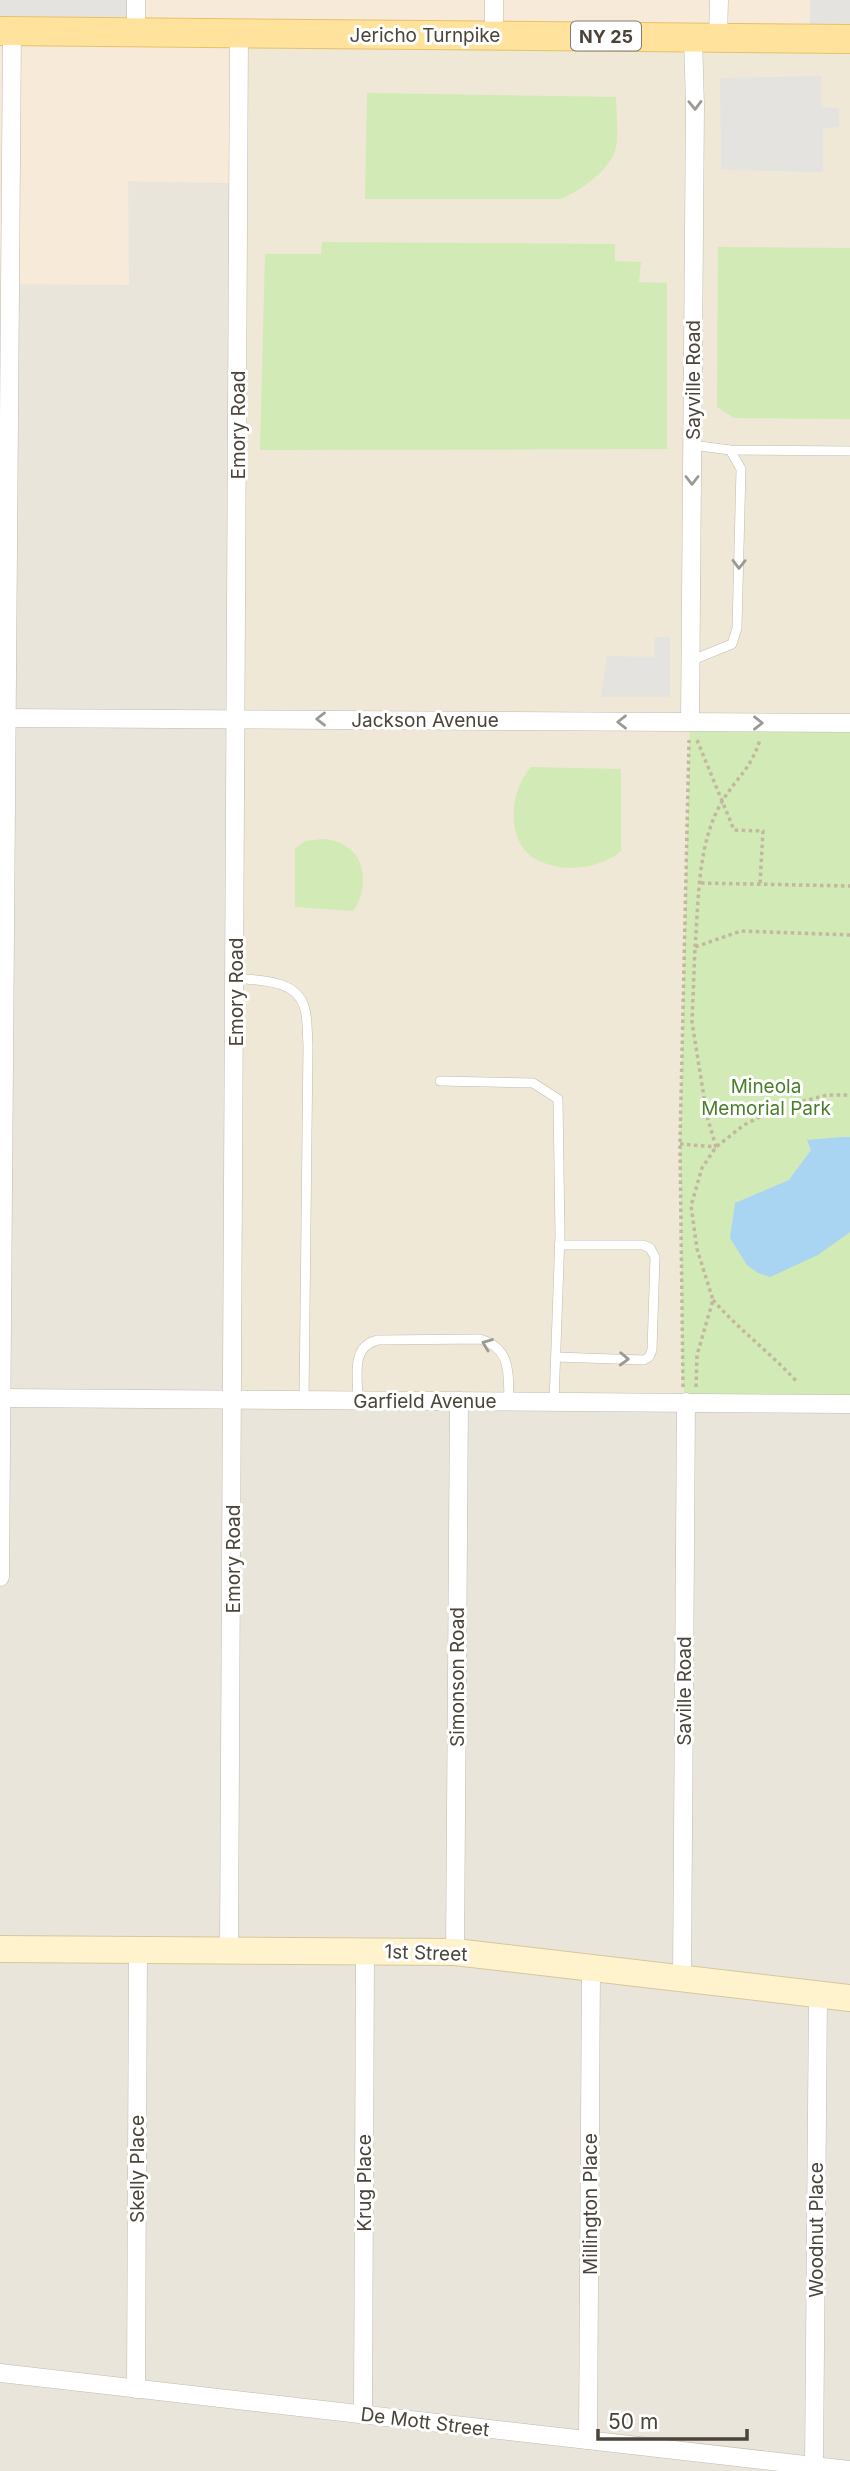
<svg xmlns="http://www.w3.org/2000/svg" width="850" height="2471" viewBox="0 0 850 2471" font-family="Inter,sans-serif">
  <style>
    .residential { fill: #eae5da }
    .commercial { fill: #f7ead8 }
    .education { fill: #efe8d6 }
    .green { fill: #d2eab5 }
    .parking { fill: #e5e3e0 }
    .water { fill: #a9d4f2 }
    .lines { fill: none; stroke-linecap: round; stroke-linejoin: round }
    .lane-casing { stroke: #c2bbae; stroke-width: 10 }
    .street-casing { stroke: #c2bbae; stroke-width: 19 }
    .secondary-casing { stroke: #d6c79b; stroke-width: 28 }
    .primary-casing { stroke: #e6c16a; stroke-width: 30 }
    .path { stroke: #c4b79f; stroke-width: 3.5; stroke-dasharray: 3.5 3.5; stroke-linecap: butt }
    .lane { stroke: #fff; stroke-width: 9 }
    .street { stroke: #fff; stroke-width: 18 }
    .secondary { stroke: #fff3cd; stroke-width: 26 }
    .primary { stroke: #ffe39c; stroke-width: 28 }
    .oneway { stroke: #9c9892 }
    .labels { text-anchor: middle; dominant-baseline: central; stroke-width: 6; stroke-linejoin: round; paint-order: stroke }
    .shield { fill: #fff; stroke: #817c74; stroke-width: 2 }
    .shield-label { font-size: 18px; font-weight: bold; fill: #4b4439 }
    .street-label { font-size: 19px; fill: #4b4439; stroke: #fff }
    .park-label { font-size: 19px; fill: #4a7f2a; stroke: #fff }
  </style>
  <rect width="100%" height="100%" fill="#f6f3ec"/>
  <path class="residential" d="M128 181 239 183 234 1399 850 1404V2471H0V505L10 284Z"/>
  <path class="commercial" d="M0 0H850V39L239 183 128 181 129 285 11 284 0 505Z"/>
  <path class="education" d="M239 33 850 39V723L680 1144 682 1380 686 1402 234 1400Z"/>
  <g class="green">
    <path d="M367 93 616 97C616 113 619 131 616 147 612 169 580 191 561 199H365Z"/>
    <path d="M322 242 615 244V261L641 262 639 282 667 283V449L260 450 265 254H321Z"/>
    <path d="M718 247 850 248V419L734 418 717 407Z"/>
    <path d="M690 722 850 723V1404L686 1402 682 1380 680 1144Z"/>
    <path d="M531 767 621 769V851C599 869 566 873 539 861 504 844 509 791 531 767Z"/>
    <path d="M323 839C328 840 335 840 340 843 367 854 369 889 353 911L295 907V849L305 841Z"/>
  </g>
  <g class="parking">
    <path d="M0 0H136V33L0 30Z"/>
    <rect x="810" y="0" width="40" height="39"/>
    <path d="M821 76V107L839 108V127L823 128V172L721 170 720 78Z"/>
    <path d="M655 637H670V697H601L607 656 654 657Z"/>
  </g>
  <path class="water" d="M842 1137H850V1232L818 1255 770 1277 758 1273 747 1265 730 1238 735 1203 789 1180 811 1150 807 1140Z"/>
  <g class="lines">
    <g class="lane-casing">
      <g id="lane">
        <path d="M692 445 730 450 850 451"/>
        <path d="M690 661 732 644 737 628 741 469 730 450"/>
        <path d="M236 978C259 981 295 979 304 1006 308 1017 307 1033 308 1045L304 1400"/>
        <path d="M440 1081 533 1083 558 1099 560 1235 554 1402"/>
        <path d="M556 1357 644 1360 649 1357 652 1350 655 1257 650 1248 643 1245H559"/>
        <path d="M358 1400C358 1378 350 1346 378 1340L480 1339C512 1349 508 1373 509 1401"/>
      </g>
    </g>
    <g class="street-casing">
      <g id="street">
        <path d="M136 33V0"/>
        <path d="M494 35V0"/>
        <path d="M718 38 719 0"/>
        <path d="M0 718 850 723"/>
        <path d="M690 722 695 106 693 37"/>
        <path d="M0 1398 850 1404"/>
        <path d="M0 1577 12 31"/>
        <path d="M229 1950 239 33"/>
        <path d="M455 1952 459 1401"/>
        <path d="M682 1979 686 1402"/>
        <path d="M0 2373 850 2470"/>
        <path d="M136 2389 138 1950"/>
        <path d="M363 2414 365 1952"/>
        <path d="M588 2440 591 1968"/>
        <path d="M814 2466 818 1994"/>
      </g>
    </g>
    <g class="secondary-casing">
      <path id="secondary" d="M0 1949 455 1952 850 1998"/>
    </g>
    <g class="primary-casing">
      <path id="primary" d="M0 31 850 39"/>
    </g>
    <g class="path">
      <path d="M697 740 734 830 763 831 760 884"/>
      <path d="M701 883 850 886"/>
      <path d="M695 947C699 899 697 842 723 800 738 776 750 770 760 740"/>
      <path d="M680 1144 716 1147"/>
      <path d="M716 1147 707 1116 692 1022 695 947 741 931 850 935"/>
      <path d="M713 1300C739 1330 771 1353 798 1383"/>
      <path d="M683 1387 680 1144 689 740"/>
      <path d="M696 1387 697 1355 713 1300 697 1249 691 1206 702 1168 716 1147 744 1125 777 1108 827 1095H850"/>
    </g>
    <use href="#lane" class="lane"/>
    <use href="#street" class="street"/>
    <use href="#secondary" class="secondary"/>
    <use href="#primary" class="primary"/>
  </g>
  <defs><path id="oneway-chevron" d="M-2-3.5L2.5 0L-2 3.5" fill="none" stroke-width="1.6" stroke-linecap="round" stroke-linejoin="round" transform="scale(1.75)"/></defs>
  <g class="oneway">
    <use href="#oneway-chevron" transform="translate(695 105) rotate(89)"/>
    <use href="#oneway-chevron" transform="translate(692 480) rotate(90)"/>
    <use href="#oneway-chevron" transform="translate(739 564) rotate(91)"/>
    <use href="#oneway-chevron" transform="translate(321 719) rotate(-180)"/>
    <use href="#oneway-chevron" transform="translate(622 722) rotate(-180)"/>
    <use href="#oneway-chevron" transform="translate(758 723)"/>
    <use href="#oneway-chevron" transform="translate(487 1344) rotate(-159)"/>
    <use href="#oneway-chevron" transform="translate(624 1359) rotate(2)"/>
  </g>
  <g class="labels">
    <rect class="shield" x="571" y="21.5" width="70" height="29" rx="5"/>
    <g class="shield-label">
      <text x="606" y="36">NY 25</text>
    </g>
    <g class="street-label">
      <text x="425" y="35">Jericho Turnpike</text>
      <text transform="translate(693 380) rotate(-90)">Sayville Road</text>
      <text transform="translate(238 425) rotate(-90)">Emory Road</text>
      <text x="425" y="720">Jackson Avenue</text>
      <text transform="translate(236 992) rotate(-90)">Emory Road</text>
      <text x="425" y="1401">Garfield Avenue</text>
      <text transform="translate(233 1559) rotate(-90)">Emory Road</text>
      <text transform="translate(457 1677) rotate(-90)">Simonson Road</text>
      <text transform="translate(684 1691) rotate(-90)">Saville Road</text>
      <text transform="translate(426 1953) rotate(2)">1st Street</text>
      <text transform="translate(137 2169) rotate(-90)">Skelly Place</text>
      <text transform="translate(364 2183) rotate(-90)">Krug Place</text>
      <text transform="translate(590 2204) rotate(-90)">Millington Place</text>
      <text transform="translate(816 2230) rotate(-90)">Woodnut Place</text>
      <text transform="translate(425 2422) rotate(7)">De Mott Street</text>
    </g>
    <g class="park-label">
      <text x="766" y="1086">Mineola<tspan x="766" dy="22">Memorial Park</tspan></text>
    </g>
  </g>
  <path d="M598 2429v10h149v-10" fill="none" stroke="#4b4439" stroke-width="3.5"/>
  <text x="608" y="2429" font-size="21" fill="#4b4439" stroke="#ffffff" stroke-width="5" paint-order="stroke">50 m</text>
</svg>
